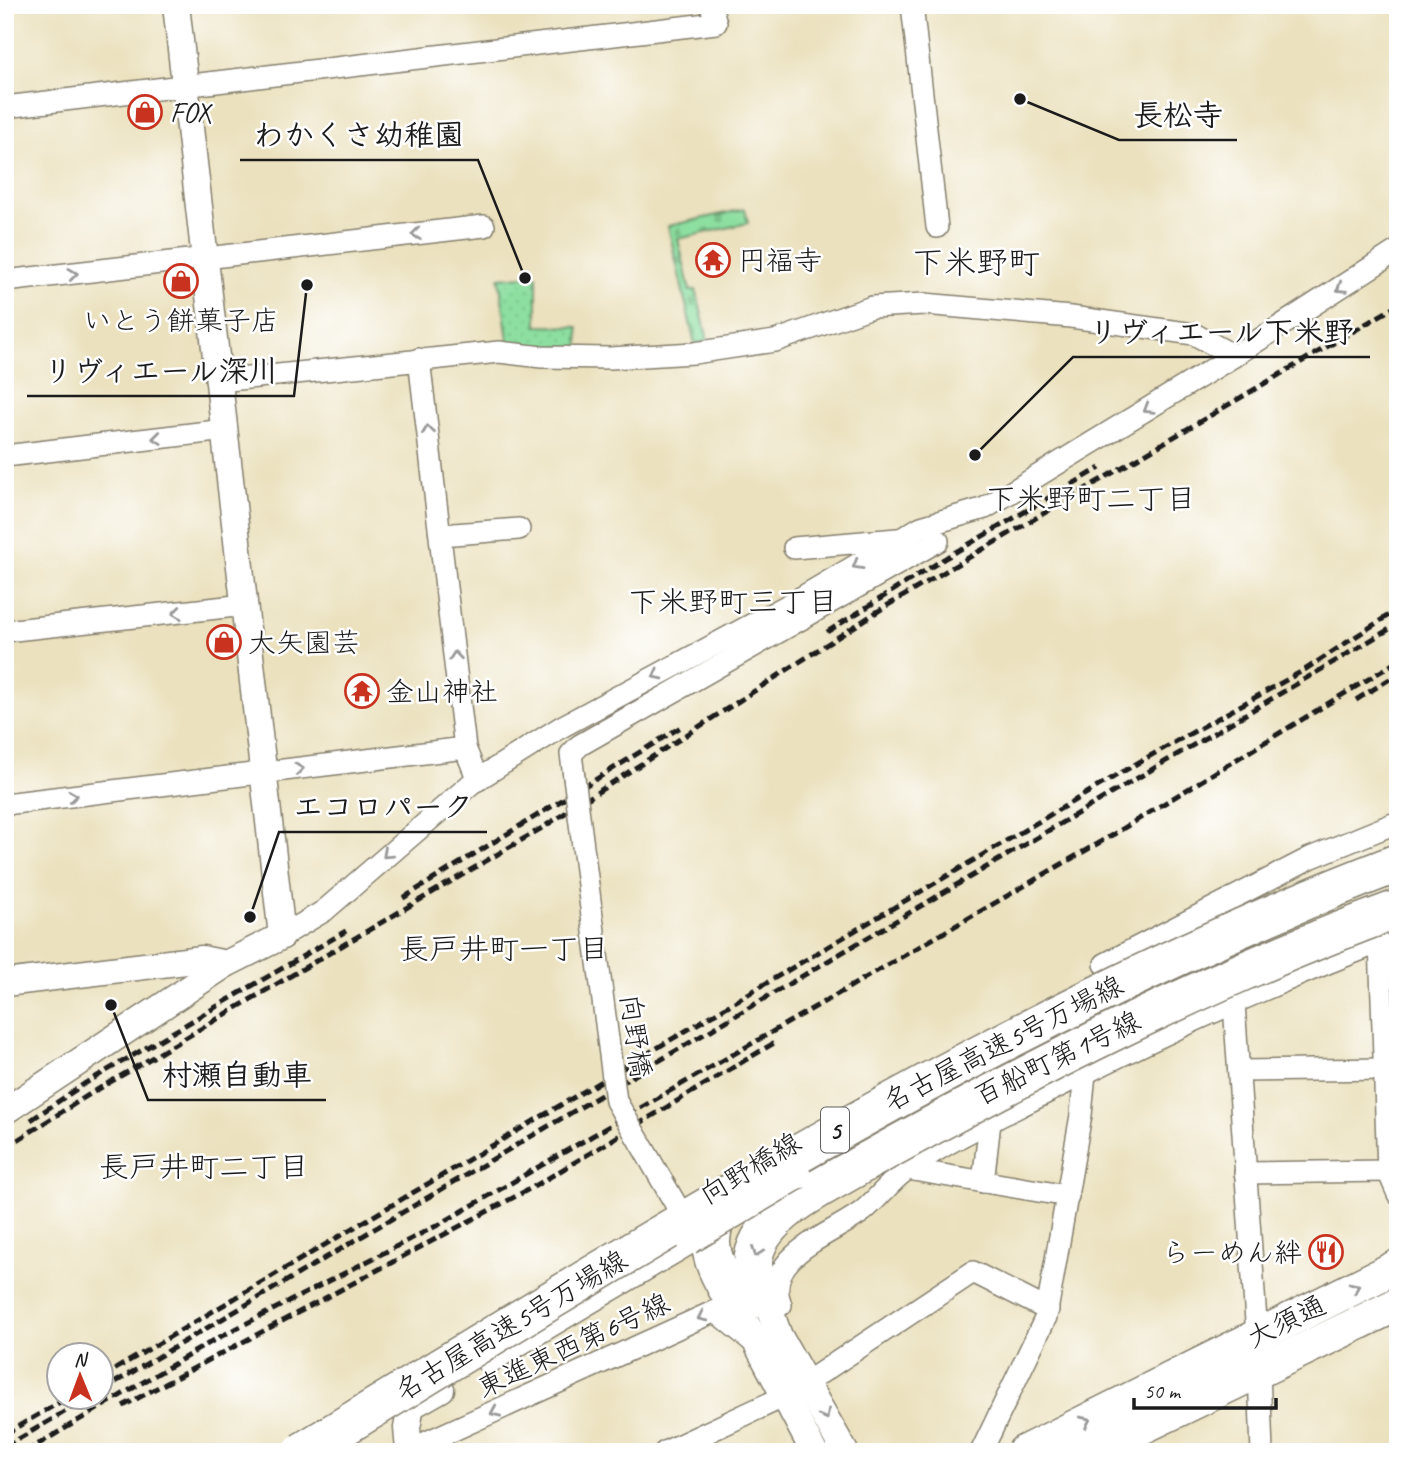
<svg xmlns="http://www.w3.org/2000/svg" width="1403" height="1457" viewBox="0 0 1403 1457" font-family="Caveat,'Klee One',sans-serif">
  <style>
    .grass { fill: url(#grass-dots); stroke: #547e5e; stroke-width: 2 }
    .cemetery { fill: url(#cemetery-stones); stroke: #547e5e; stroke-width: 2 }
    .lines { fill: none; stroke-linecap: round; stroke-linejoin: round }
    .minor-casing { stroke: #847e6d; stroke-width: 24 }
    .tertiary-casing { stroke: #847e6d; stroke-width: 29 }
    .primary-casing { stroke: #847e6d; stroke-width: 36 }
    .motorway-casing { stroke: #847e6d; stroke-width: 41 }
    .minor { stroke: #fff; stroke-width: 21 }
    .tertiary { stroke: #fff; stroke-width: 26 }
    .primary { stroke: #fff; stroke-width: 33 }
    .motorway { stroke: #fff; stroke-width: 38 }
    .rail { stroke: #1c1c1c; stroke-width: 5; stroke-dasharray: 10 5; stroke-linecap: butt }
    .minor-bridge-casing { stroke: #847e6d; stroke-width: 24; stroke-linecap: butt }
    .tertiary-bridge-casing { stroke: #847e6d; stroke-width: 29; stroke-linecap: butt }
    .motorway-bridge-casing { stroke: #847e6d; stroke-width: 41; stroke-linecap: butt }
    .minor-bridge { stroke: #fff; stroke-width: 21 }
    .tertiary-bridge { stroke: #fff; stroke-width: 26 }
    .motorway-bridge { stroke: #fff; stroke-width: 38 }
    .oneway { stroke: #999 }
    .labels { text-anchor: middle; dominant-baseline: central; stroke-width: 5; stroke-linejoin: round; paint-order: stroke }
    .shield { fill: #fff; stroke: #606060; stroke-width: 2 }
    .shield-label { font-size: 26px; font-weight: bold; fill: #1c1c1c }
    .poi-label { font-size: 28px; fill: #1c1c1c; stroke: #fff; text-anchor: start }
    .street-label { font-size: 28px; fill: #1c1c1c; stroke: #fff }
    .neighbourhood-label { font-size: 30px; fill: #1c1c1c; stroke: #fff }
    .quarter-label { font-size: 32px; fill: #1c1c1c; stroke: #fff }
    .leader { fill: none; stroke: #1c1c1c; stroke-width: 2.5 }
    .callout-dot { fill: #1c1c1c; stroke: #fff; stroke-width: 2.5 }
    .callout-label { font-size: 30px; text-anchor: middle; font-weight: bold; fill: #1c1c1c; stroke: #fff; stroke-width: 5; stroke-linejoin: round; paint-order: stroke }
  </style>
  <defs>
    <pattern id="grass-dots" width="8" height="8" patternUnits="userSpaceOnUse" patternTransform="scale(1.75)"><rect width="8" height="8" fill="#8ddfa0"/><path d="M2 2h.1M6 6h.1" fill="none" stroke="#79bf89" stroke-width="1.8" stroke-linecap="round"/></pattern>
    <pattern id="cemetery-stones" width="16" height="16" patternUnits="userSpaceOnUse" patternTransform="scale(1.75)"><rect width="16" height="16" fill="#8ddfa0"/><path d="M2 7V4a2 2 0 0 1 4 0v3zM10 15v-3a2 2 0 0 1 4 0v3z" fill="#79bf89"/></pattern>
  </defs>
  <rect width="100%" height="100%" fill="#fff"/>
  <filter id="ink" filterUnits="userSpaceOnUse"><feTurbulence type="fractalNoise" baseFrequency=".0143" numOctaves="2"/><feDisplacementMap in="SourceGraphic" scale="14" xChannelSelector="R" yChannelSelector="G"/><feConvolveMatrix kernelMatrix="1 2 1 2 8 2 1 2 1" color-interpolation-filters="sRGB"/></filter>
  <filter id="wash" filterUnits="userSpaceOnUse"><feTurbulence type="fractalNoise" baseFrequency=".00686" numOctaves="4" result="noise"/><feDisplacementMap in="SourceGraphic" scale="28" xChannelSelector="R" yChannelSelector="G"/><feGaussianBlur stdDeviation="1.57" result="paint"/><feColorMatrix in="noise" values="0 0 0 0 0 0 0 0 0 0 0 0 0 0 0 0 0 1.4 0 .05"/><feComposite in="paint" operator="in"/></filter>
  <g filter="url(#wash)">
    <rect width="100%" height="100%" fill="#ebe1be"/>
    <path class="grass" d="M537 275V326L578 327 579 349 509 346 499 278Z"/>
    <path class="cemetery" d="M745 209 748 223 678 239 690 291 696 290 708 341 695 344 668 226Z"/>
  </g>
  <g filter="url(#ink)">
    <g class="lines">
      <g class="minor-casing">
        <g id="minor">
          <path d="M912 5 937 227"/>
          <path d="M5 107 716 23 711 5"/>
          <path d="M5 281 484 226"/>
          <path d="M419 359 465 748 478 780"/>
          <path d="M219 381 499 352 542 357 610 358 694 353 775 341 872 307 924 304 1071 317 1194 334 1234 356"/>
          <path d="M5 456 225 430"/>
          <path d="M441 535 519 529"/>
          <path d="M794 548 897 539"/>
          <path d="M5 631 245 605"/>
          <path d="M574 777 571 754 580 745 938 541"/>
          <path d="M5 804 465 748"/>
          <path d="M282 936 324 911 472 783 563 726 790 604 921 527 985 508 1234 356 1398 250"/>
          <path d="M1380 942 1388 1171 1398 1194"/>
          <path d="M1105 964 1310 858 1398 822"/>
          <path d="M1234 1004 1257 1336"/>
          <path d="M1239 1071 1384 1069"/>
          <path d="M907 1169 1068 1196"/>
          <path d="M1245 1173 1388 1171"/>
          <path d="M983 1182 990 1122"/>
          <path d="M781 1305C761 1256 832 1235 863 1211 879 1198 892 1179 909 1168 951 1139 999 1117 1044 1094 1158 1035 1278 981 1398 935"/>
          <path d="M1259 1371 1262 1452"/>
          <path d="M807 1382 973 1272 1048 1310"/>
          <path d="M405 1452 715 1311 752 1341"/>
          <path d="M665 1452 783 1397"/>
          <path d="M981 1452 1046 1317 1081 1115 1085 1073"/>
        </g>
      </g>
      <g class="tertiary-casing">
        <g id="tertiary">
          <path d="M5 983 202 959 226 964"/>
          <path d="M5 1111 226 964 282 936 176 5"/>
          <path d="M730 1293 814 1452"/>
          <path d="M766 1300 779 1336 845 1452"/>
          <path d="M489 1360 689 1241"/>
          <path d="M409 1450 407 1428 411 1406 441 1389"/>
        </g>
      </g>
      <g class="primary-casing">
        <g id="primary">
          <path d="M1024 1452 1398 1266"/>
          <path d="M1091 1452 1398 1304"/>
        </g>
      </g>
      <g class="motorway-casing">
        <g id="motorway">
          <path d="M726 1195C704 1237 707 1253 730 1293"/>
          <path d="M766 1300C760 1289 753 1276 753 1264 754 1216 827 1185 862 1164"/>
        </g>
      </g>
      <use href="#minor" class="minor"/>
      <use href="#tertiary" class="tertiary"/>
      <use href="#primary" class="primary"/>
      <use href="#motorway" class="motorway"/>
      <g class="rail">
        <path d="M827 632 947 557 1100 468"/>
        <path d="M1356 700 1398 674"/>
        <path d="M403 898 684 725"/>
        <path d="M31 1120 84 1084 346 931"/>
        <path d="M5 1148 90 1094 542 828 883 608 1398 305"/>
        <path d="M102 1377 1141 761 1306 669 1398 609"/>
        <path d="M102 1390 1398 624"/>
        <path d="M123 1406 535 1186 774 1043"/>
        <path d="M5 1434 67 1398"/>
        <path d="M5 1447 88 1398"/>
        <path d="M25 1452 216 1339 440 1224 1114 834 1398 661"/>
      </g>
      <g class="minor-bridge-casing">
        <path id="minor-bridge" d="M574 777 616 1101 690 1229"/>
      </g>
      <g class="tertiary-bridge-casing">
        <path id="tertiary-bridge" d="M689 1241 798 1176"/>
      </g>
      <g class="motorway-bridge-casing">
        <g id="motorway-bridge">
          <path d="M862 1164C1034 1068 1212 977 1398 909"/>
          <path d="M302 1452C657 1236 1008 1012 1398 863"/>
        </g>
      </g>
      <use href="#minor-bridge" class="minor-bridge"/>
      <use href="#tertiary-bridge" class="tertiary-bridge"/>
      <use href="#motorway-bridge" class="motorway-bridge"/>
    </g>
    <defs><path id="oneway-chevron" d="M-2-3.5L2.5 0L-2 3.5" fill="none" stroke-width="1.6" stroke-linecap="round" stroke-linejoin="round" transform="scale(1.75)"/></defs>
    <g class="oneway">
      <use href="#oneway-chevron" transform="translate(416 234) rotate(173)"/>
      <use href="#oneway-chevron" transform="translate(73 274) rotate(-7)"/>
      <use href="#oneway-chevron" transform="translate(1341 288) rotate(148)"/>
      <use href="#oneway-chevron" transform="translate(1148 409) rotate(148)"/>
      <use href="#oneway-chevron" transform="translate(428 430) rotate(-97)"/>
      <use href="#oneway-chevron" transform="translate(157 438) rotate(173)"/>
      <use href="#oneway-chevron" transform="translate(857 565) rotate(150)"/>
      <use href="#oneway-chevron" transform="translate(177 613) rotate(174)"/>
      <use href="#oneway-chevron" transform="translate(455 656) rotate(-96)"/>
      <use href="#oneway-chevron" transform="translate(657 675) rotate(152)"/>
      <use href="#oneway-chevron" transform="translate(299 769) rotate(-7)"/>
      <use href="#oneway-chevron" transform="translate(73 796) rotate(-7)"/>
      <use href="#oneway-chevron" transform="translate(387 854) rotate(138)"/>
      <use href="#oneway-chevron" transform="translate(757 1252) rotate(109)"/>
      <use href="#oneway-chevron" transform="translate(1355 1287) rotate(-26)"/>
      <use href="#oneway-chevron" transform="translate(702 1317) rotate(155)"/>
      <use href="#oneway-chevron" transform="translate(495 1412) rotate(156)"/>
      <use href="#oneway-chevron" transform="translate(825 1415) rotate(61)"/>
      <use href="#oneway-chevron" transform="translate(1086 1421) rotate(-26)"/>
    </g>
  </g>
  <defs>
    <g id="shop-ring" transform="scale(1.75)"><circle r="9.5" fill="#fff" stroke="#c8321e" stroke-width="1.5"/><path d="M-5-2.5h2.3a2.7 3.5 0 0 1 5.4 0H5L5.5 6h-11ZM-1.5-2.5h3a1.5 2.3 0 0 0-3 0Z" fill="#c8321e"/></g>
    <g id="temple-ring" transform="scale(1.75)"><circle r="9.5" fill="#fff" stroke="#c8321e" stroke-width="1.5"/><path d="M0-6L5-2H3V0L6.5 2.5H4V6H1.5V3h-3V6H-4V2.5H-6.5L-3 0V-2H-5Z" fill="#c8321e"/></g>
    <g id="restaurant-ring" transform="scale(1.75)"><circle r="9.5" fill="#fff" stroke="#c8321e" stroke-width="1.5"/><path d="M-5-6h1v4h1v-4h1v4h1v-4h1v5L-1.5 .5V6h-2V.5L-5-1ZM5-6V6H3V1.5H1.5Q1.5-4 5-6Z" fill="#c8321e"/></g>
  </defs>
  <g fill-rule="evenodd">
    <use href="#shop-ring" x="145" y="112"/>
    <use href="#temple-ring" x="713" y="260"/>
    <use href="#shop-ring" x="181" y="281"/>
    <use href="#shop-ring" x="224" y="642"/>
    <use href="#temple-ring" x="362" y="691"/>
    <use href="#restaurant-ring" x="1326" y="1252"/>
  </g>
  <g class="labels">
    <rect class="shield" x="821" y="1107.5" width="28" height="45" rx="5"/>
    <g class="shield-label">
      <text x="835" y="1130">5</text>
    </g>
    <g class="poi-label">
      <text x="170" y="112">FOX</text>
      <text x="738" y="260">円福寺</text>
      <text x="181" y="320" text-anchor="middle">いとう餅菓子店</text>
      <text x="248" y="642">大矢園芸</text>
      <text x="386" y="691">金山神社</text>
      <text x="1302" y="1252" text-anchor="end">らーめん絆</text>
    </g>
    <g class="street-label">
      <text transform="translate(636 1036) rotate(82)">向野橋</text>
      <text transform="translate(1003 1043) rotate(-27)">名古屋高速5号万場線</text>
      <text transform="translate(1057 1058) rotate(-26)">百船町第1号線</text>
      <text transform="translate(750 1168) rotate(-31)">向野橋線</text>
      <text transform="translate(1286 1321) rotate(-26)">大須通</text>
      <text transform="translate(511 1325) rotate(-31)">名古屋高速5号万場線</text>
      <text transform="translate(573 1345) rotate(-25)">東進東西第6号線</text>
    </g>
    <g class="neighbourhood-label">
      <text x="1091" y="499">下米野町二丁目</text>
      <text x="733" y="602">下米野町三丁目</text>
      <text x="504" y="949">長戸井町一丁目</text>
      <text x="204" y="1167">長戸井町二丁目</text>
    </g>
    <g class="quarter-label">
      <text x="976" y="262">下米野町</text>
    </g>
  </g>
  <path class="leader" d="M1020 99L1119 140H1237M525 278L478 160H240M975 455L1073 357H1370M307 285L294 396H27M250 917L279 832H487M111 1005L148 1100H326"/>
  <g class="callout-dot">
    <circle cx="1020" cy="99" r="7"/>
    <circle cx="525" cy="278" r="7"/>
    <circle cx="975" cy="455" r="7"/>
    <circle cx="307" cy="285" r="7"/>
    <circle cx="250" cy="917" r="7"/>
    <circle cx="111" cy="1005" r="7"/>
  </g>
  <g class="callout-label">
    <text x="1178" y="125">長松寺</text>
    <text x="359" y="145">わかくさ幼稚園</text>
    <text x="1221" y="342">リヴィエール下米野</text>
    <text x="161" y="381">リヴィエール深川</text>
    <text x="383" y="817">エコロパーク</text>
    <text x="237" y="1085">村瀬自動車</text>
  </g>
  <rect width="1403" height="1457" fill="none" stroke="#fff" stroke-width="28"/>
  <g transform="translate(80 1376) rotate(359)"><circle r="33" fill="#ffffff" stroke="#a4a4a4" stroke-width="2"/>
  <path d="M0-5L12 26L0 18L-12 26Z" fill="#c8321e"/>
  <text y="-10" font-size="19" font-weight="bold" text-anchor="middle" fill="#1c1c1c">N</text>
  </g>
  <path d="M1134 1398v10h142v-10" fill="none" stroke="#1c1c1c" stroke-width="3.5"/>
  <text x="1144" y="1398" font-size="21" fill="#1c1c1c" stroke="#ffffff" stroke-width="5" paint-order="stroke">50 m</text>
</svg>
